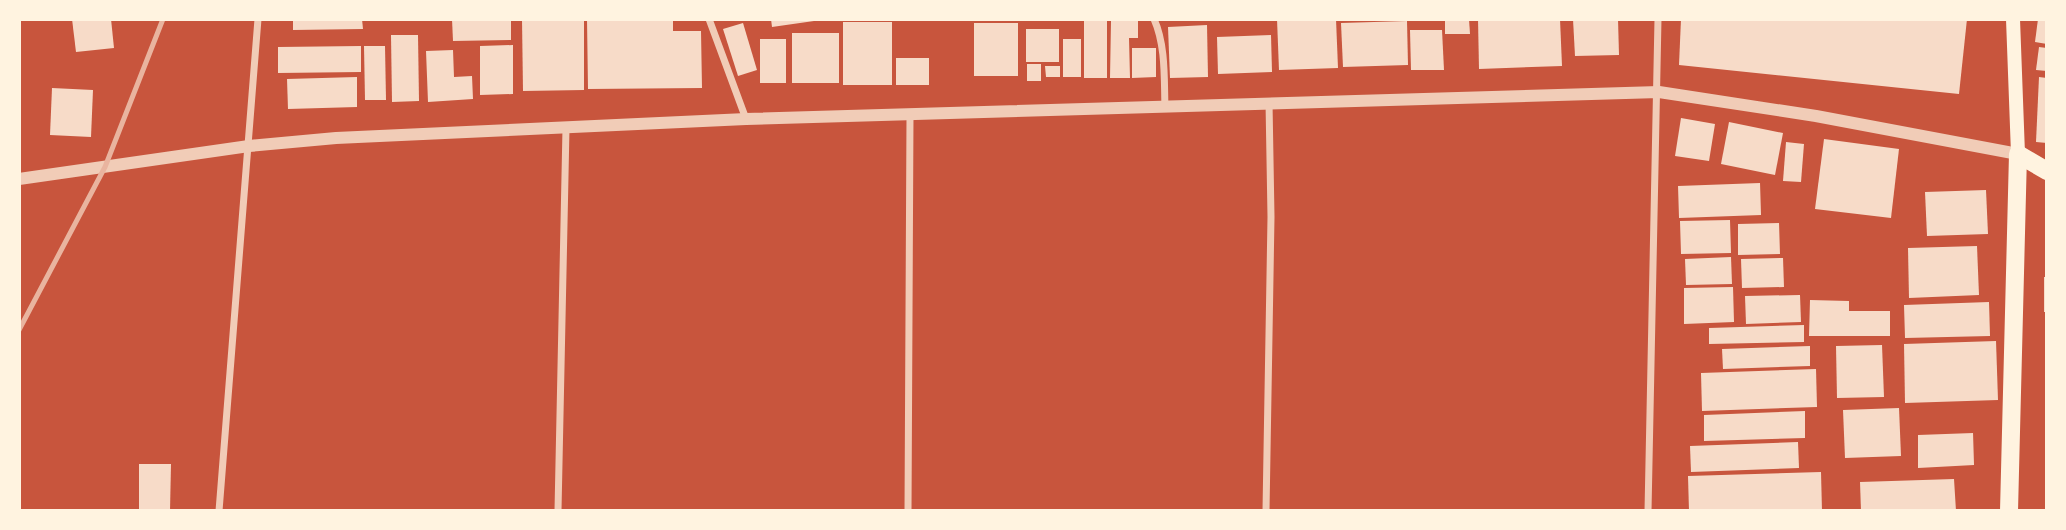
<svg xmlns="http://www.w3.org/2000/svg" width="2066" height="530" viewBox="0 0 2066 530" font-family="'Golos Text',sans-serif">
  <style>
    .building { fill: #f7dbc8 }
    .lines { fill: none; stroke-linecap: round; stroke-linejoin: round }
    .minor { stroke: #f1ccb7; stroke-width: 7 }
    .tertiary { stroke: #f1ccb7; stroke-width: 12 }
    .secondary { stroke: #fff3e0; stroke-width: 14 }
    .primary { stroke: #fff3e0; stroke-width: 18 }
    .rail { stroke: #e9b49f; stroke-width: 5 }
  </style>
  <rect width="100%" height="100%" fill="#c8553d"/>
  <g class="building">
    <path d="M72 19H111L114 48 76 52Z"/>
    <path d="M293 19H362L363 29 293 30Z"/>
    <path d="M452 19H511V40L453 41Z"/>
    <path d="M522 19H584V90L523 91Z"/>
    <path d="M587 19H673V31H701L702 88 588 89Z"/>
    <path d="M771 19H814V21L772 27Z"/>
    <path d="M1138 19V38H1129L1130 78H1110L1111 21Z"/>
    <path d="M1277 19H1336L1338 68 1279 70Z"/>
    <path d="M1445 19H1469L1470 34H1445Z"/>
    <path d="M1478 19H1560L1562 66 1479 69Z"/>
    <path d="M1573 19H1618L1619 55 1575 56Z"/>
    <path d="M1681 19H1967L1959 94 1679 65Z"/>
    <path d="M2038 19H2047V44L2035 42Z"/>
    <path d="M1084 20 1107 21V78H1084Z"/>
    <path d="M1407 21 1408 65 1343 67 1341 23Z"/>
    <rect x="843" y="22" width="49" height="63"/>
    <path d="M743 23 757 70 738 76 723 29Z"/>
    <rect x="974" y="23" width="44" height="53"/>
    <path d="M1207 25 1208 77 1170 78 1168 27Z"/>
    <rect x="1026" y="29" width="33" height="33"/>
    <path d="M1410 30H1442L1444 70H1411Z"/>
    <rect x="792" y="33" width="47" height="50"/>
    <path d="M391 35H418L419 101 392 102Z"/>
    <path d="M1271 35 1272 72 1218 74 1217 37Z"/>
    <rect x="760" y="39" width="26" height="44"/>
    <rect x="1063" y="39" width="18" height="38"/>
    <path d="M513 45V94L480 95V46Z"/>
    <path d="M361 46V72L278 73V47Z"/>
    <path d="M364 46H385L386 100H365Z"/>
    <path d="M2039 47 2047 48V71L2036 70Z"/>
    <path d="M1132 48H1156V77L1132 78Z"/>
    <path d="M453 50 454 77 472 76 473 99 428 102 426 51Z"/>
    <rect x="896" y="58" width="33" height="27"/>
    <rect x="1027" y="64" width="14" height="17"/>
    <path d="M1045 66H1060V77H1046Z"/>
    <path d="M357 77V107L288 109 287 79Z"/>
    <path d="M2039 77 2047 78V143L2036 142Z"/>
    <path d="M52 88 93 90 91 137 50 135Z"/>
    <path d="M1681 118 1715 124 1709 161 1675 156Z"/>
    <path d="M1729 122 1783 133 1775 175 1721 164Z"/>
    <path d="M1824 139 1899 149 1891 218 1815 209Z"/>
    <path d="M1786 142 1804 144 1801 182 1783 181Z"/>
    <path d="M1760 183 1761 215 1679 218 1678 186Z"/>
    <path d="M1986 190 1988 234 1927 236 1925 192Z"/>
    <path d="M1730 220 1731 253 1681 254 1680 221Z"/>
    <path d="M1779 223 1780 254 1738 255V224Z"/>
    <path d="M1977 246 1979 295 1909 298 1908 248Z"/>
    <path d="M1731 257 1732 284 1686 285 1685 259Z"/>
    <path d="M1783 258 1784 287 1742 288 1741 259Z"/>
    <rect x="2044" y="277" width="3" height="35"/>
    <path d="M1733 287 1734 322 1684 324V288Z"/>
    <path d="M1800 295 1801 322 1746 324 1745 296Z"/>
    <path d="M1810 300 1849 301V311H1890V336H1809Z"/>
    <path d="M1989 302 1990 336 1905 338 1904 305Z"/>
    <path d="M1804 325V342L1709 344V328Z"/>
    <path d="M1996 341 1998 400 1905 403 1904 344Z"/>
    <path d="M1882 345 1884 397 1837 398 1836 346Z"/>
    <path d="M1810 346V366L1723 369 1722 349Z"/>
    <path d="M1816 369 1817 407 1702 411 1701 373Z"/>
    <path d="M1899 408 1901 456 1845 458 1843 410Z"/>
    <path d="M1805 411V438L1704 441V415Z"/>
    <path d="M1973 433 1974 465 1918 468V435Z"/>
    <path d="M1798 442 1799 468 1691 472 1690 446Z"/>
    <path d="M139 464H171L170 511H139Z"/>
    <path d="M1821 472 1822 511H1689L1688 476Z"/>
    <path d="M1954 479 1956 511H1861L1860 482Z"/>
  </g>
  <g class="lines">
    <g class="minor">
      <path d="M709 19 746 119"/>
      <path d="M1154 19C1166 46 1164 79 1165 108"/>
      <path d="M219 511 258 19"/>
      <path d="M558 511 566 128"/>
      <path d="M908 511 910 116"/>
      <path d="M1266 511 1271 217 1269 102"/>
      <path d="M1648 511 1658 19"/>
    </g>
    <path class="tertiary" d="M19 179 249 146 336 138 746 119 1659 92 1816 116 2018 154"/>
    <path class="secondary" d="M2013 19 2018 154"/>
    <path class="primary" d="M2009 511 2018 154 2047 171"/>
    <path class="rail" d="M19 330 105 167 163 19"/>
  </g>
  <rect width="2066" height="530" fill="none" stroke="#fff3e0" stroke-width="42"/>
</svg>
